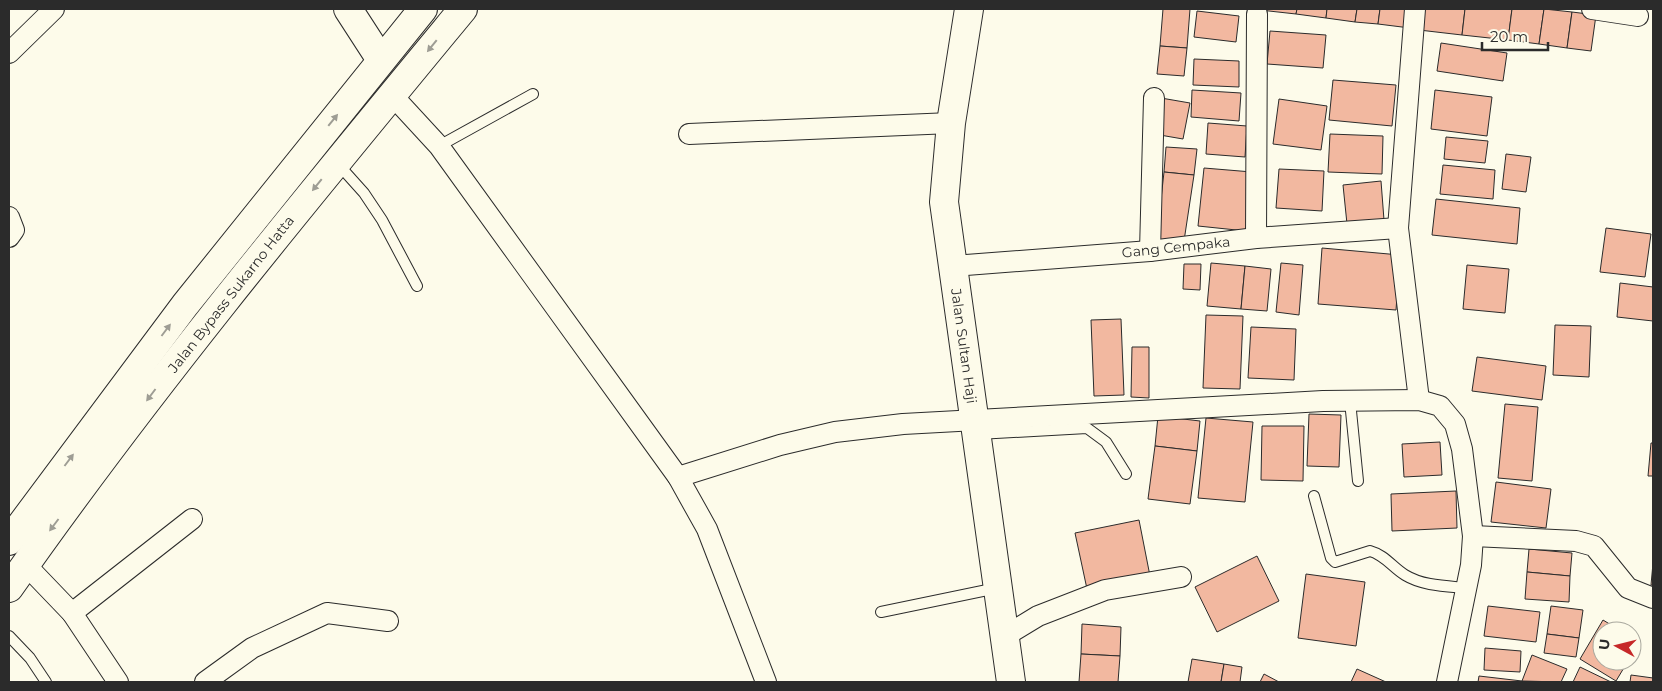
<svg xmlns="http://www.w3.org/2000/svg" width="1662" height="691" viewBox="0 0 1662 691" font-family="Montserrat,sans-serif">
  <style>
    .building { fill: #f2b8a0; stroke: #2b2b2b }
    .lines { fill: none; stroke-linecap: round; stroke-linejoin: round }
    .lane-casing { stroke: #2b2b2b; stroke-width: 12 }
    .street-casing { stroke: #2b2b2b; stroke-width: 22 }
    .secondary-casing { stroke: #2b2b2b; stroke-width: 30 }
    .highway-casing { stroke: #2b2b2b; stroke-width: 30 }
    .lane { stroke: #fdfbea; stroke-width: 10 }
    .street { stroke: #fdfbea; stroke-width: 20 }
    .secondary { stroke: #fdfbea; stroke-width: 28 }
    .highway { stroke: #fdfbea; stroke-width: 28 }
    .oneway { fill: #9e9d94 }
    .labels { text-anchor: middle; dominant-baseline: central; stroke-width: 4; stroke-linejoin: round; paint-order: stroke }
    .street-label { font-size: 14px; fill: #2b2b2b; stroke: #fdfbea }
  </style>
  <rect width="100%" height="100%" fill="#fdfbea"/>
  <g class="building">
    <path d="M1163 9H1190L1187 48 1160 46Z"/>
    <path d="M1251 9H1297L1296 14Z"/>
    <path d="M1297 9H1327L1326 18 1296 14Z"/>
    <path d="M1327 9H1357L1355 22 1326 18Z"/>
    <path d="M1357 9H1380L1378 24 1355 22Z"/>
    <path d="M1380 9H1412L1410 28 1378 24Z"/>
    <path d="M1421 9H1465L1462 35 1419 30Z"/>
    <path d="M1465 9H1512L1508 40 1462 35Z"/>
    <path d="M1512 9H1544L1539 44 1508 40Z"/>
    <path d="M1544 9 1572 12 1567 48 1539 44Z"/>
    <path d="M1197 11 1239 16 1236 42 1194 37Z"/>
    <path d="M1572 12 1596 15 1591 51 1567 48Z"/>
    <path d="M1270 31 1326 35 1323 68 1267 64Z"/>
    <path d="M1441 43 1507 53 1503 81 1437 71Z"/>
    <path d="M1160 46 1187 48 1184 76 1157 74Z"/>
    <path d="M1194 59 1239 61V87L1193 85Z"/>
    <path d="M1333 80 1396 85 1392 126 1329 120Z"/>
    <path d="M1192 90 1241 93 1239 121 1191 117Z"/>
    <path d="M1435 90 1492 97 1487 136 1431 129Z"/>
    <path d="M1161 98 1190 103 1183 139 1154 134Z"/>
    <path d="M1279 99 1327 106 1321 150 1273 144Z"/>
    <path d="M1208 123 1247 126 1245 157 1206 154Z"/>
    <path d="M1330 134 1383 136 1382 174 1328 172Z"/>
    <path d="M1446 137 1488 141 1485 163 1444 159Z"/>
    <path d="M1166 147 1197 149 1194 175 1164 172Z"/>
    <path d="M1506 154 1531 157 1526 192 1502 189Z"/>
    <path d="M1443 165 1495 170 1493 199 1440 194Z"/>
    <path d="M1204 168 1252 172 1246 231 1198 226Z"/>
    <path d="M1279 169 1324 171 1322 211 1276 208Z"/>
    <path d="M1164 172 1194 175 1184 241 1156 245Z"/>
    <path d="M1381 181 1384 220 1347 224 1343 185Z"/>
    <path d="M1436 199 1520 208 1517 244 1432 235Z"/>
    <path d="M1606 228 1651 234 1645 277 1600 272Z"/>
    <path d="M1322 248 1400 255 1396 310 1318 304Z"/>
    <path d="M1211 263 1245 266 1241 309 1207 306Z"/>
    <path d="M1281 263 1303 265 1299 315 1276 312Z"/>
    <path d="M1184 264H1201L1200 290 1183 289Z"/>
    <path d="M1467 265 1509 269 1505 313 1463 309Z"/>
    <path d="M1245 266 1271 269 1267 311 1241 309Z"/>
    <path d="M1620 283 1653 287V321L1617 317Z"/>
    <path d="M1206 315 1243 316 1240 389 1203 388Z"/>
    <path d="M1121 319 1124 395 1094 396 1091 320Z"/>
    <path d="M1555 325 1591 326 1589 377 1553 375Z"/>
    <path d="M1251 327 1296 329 1294 380 1248 378Z"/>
    <path d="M1132 347H1149V398L1131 397Z"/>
    <path d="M1477 357 1546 366 1542 400 1472 391Z"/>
    <path d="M1505 404 1538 407 1532 481 1498 478Z"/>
    <path d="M1309 414 1341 415 1339 467 1307 466Z"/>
    <path d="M1158 416 1200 421 1197 451 1155 446Z"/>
    <path d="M1206 418 1253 422 1245 502 1198 498Z"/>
    <path d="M1262 426H1304L1303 481 1261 480Z"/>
    <path d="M1440 442 1442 475 1404 477 1402 444Z"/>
    <path d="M1651 443H1653V476H1648Z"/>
    <path d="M1155 446 1197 451 1190 504 1148 499Z"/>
    <path d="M1496 482 1551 489 1546 528 1491 522Z"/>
    <path d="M1456 491 1457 528 1392 531 1391 494Z"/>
    <path d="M1139 520 1150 576 1087 589 1075 533Z"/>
    <path d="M1529 549 1572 553 1570 576 1527 572Z"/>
    <path d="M1257 556 1279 601 1217 632 1195 587Z"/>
    <path d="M1653 563V585H1651Z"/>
    <path d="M1527 572 1570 576 1569 602 1525 599Z"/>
    <path d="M1306 574 1365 582 1356 646 1298 638Z"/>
    <path d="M1488 606 1540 612 1536 642 1484 636Z"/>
    <path d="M1551 606 1583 610 1579 638 1547 634Z"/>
    <path d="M1603 620 1621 631H1602V661H1628L1616 681 1580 659Z"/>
    <path d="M1082 624 1121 627 1120 656 1081 654Z"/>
    <path d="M1547 634 1579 638 1576 657 1544 653Z"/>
    <path d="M1632 638 1639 642 1632 654Z"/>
    <path d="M1485 648 1521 651 1520 672 1484 670Z"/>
    <path d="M1081 654 1120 656 1118 682H1079Z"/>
    <path d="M1532 655 1567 669 1561 682 1522 681Z"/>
    <path d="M1192 659 1224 664 1221 682H1188Z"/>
    <path d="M1224 664 1242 667 1240 682H1221Z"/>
    <path d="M1580 667 1611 682H1573Z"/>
    <path d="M1357 669 1386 682H1351Z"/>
    <path d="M1264 674 1279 682H1260Z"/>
    <path d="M1631 675 1653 678V682H1630Z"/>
    <path d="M1479 676 1522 681V682H1478Z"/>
  </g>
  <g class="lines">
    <g class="lane-casing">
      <g id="lane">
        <path d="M439 146 533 94"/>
        <path d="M338 164 364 193 382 220 417 286"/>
        <path d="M1350 401 1358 481"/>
        <path d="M978 434 1087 428 1106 442 1126 474"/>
        <path d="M1314 496 1331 558 1335 562 1370 551C1385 555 1393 568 1405 575 1423 586 1446 586 1467 588"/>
        <path d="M881 612 997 588"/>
        <path d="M9 636 30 658 46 682"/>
      </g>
    </g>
    <g class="street-casing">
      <g id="street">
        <path d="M1415 9 1398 228 1419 400"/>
        <path d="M1592 9 1638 16"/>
        <path d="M9 53 54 9"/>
        <path d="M392 95 439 146 678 477 707 529 766 682"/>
        <path d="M689 134 951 123"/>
        <path d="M9 217 14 230 9 237"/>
        <path d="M1256 238 1257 14"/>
        <path d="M1150 251 1154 98"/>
        <path d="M953 266 1150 251 1256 238 1398 228"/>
        <path d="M678 477 780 445 835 432 903 424 1323 401 1419 400 1440 406 1455 424 1462 449 1473 536 1471 565 1447 682"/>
        <path d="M1473 536 1576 541 1594 546 1628 588 1653 598"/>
        <path d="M25 564 72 613 118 682"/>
        <path d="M72 613 192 519"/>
        <path d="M1005 636 1038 616 1105 590 1181 577"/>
        <path d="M205 682 252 648 327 613 388 621"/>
      </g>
    </g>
    <g class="secondary-casing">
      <g id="secondary">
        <path d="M348 9 381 60"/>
        <path d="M969 9 951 123 944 202 1011 682"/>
      </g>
    </g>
    <g class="highway-casing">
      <g id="highway">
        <path d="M9 541 185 305 423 9"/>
        <path d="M9 588C150 387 307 198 463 9"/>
      </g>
    </g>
    <use href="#lane" class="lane"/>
    <use href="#street" class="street"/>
    <use href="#secondary" class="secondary"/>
    <use href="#highway" class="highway"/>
  </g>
  <defs><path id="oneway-solid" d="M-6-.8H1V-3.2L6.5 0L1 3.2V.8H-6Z" transform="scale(1.25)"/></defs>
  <g class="oneway">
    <use href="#oneway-solid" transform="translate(432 46) rotate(129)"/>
    <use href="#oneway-solid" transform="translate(333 120) rotate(-51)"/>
    <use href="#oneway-solid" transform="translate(317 185) rotate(129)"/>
    <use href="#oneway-solid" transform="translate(166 330) rotate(-53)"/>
    <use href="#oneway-solid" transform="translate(151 395) rotate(127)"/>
    <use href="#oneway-solid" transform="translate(69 460) rotate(-53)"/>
    <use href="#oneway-solid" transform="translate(54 525) rotate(127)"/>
  </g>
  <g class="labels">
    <g class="street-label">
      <text transform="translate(1176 247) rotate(-6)">Gang Cempaka</text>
      <text transform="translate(231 294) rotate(-52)">Jalan Bypass Sukarno Hatta</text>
      <text transform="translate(964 346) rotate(82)">Jalan Sultan Haji</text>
    </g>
  </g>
  <rect width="1662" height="691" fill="none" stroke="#2b2b2b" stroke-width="20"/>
  <g transform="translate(1617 646) rotate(277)"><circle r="24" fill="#fdfbea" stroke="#a9a89e"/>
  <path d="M0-4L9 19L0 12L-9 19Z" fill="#c62828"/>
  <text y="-8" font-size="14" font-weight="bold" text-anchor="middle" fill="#2b2b2b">U</text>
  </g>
  <path d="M1482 42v8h66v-8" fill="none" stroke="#2b2b2b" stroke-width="2.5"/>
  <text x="1490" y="42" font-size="15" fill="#2b2b2b" stroke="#fdfbea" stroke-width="4" paint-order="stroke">20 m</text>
</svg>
